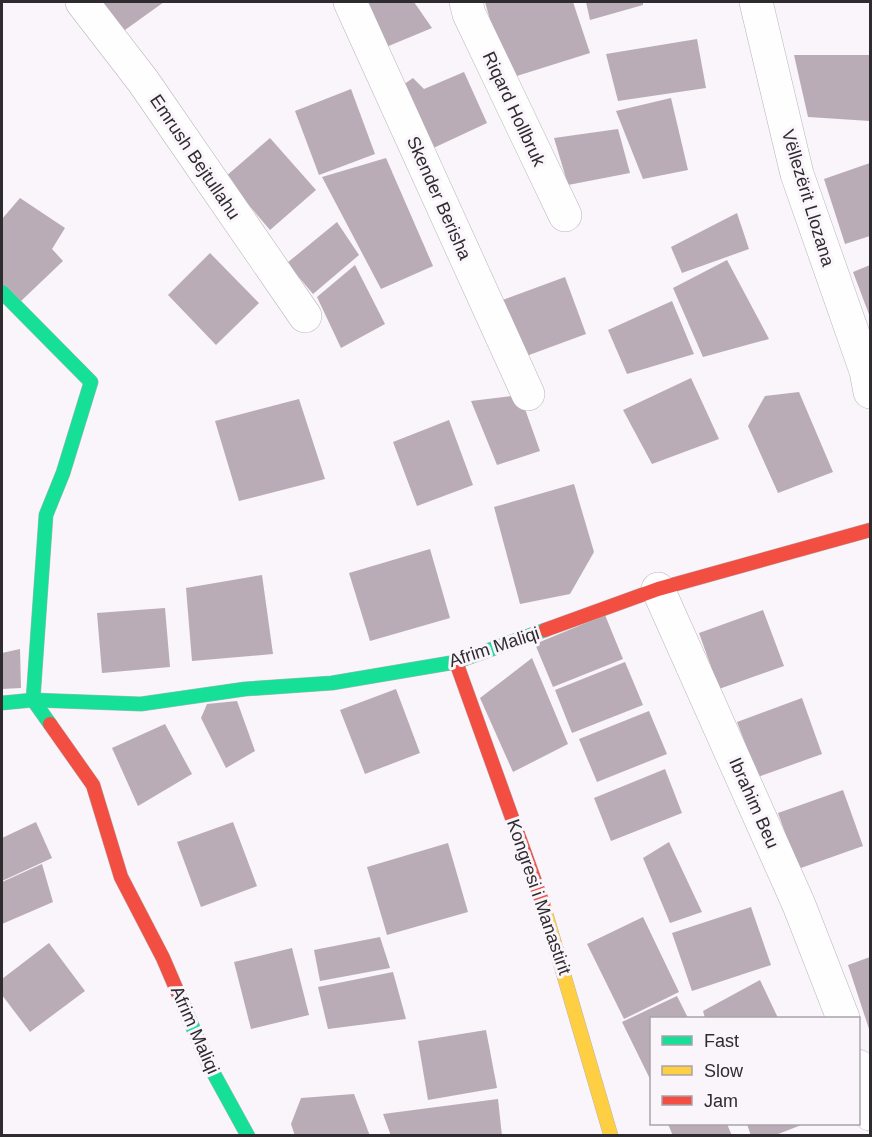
<svg xmlns="http://www.w3.org/2000/svg" width="872" height="1137" viewBox="0 0 872 1137" font-family="Helvetica,sans-serif">
  <style>
    .building { fill: #baacb6 }
    .lines { fill: none; stroke-linecap: round; stroke-linejoin: round }
    .street-casing { stroke: #b8b5b8; stroke-width: 34 }
    .fast-casing { stroke: #b8b5b8; stroke-width: 15 }
    .slow-casing { stroke: #b8b5b8; stroke-width: 15 }
    .jam-casing { stroke: #b8b5b8; stroke-width: 15 }
    .street { stroke: #fefefe; stroke-width: 33 }
    .fast { stroke: #16e098; stroke-width: 14 }
    .slow { stroke: #ffcf43; stroke-width: 14 }
    .jam { stroke: #f24e42; stroke-width: 14 }
    .labels { text-anchor: middle; dominant-baseline: central; stroke-width: 6; stroke-linejoin: round; paint-order: stroke }
    .street-label { font-size: 18px; fill: #2e2c2e; stroke: #faf4fb }
  </style>
  <rect width="100%" height="100%" fill="#f9f5fa"/>
  <g class="building">
    <path d="M94 2H164L118 35Z"/>
    <path d="M357 2H414L432 28 379 50Z"/>
    <path d="M485 2H573L590 53 507 79Z"/>
    <path d="M586 2H643V5L590 20Z"/>
    <path d="M697 39 706 88 618 101 606 54Z"/>
    <path d="M794 55H870V121L808 117Z"/>
    <path d="M464 72 487 123 427 151 394 91 413 78 424 89Z"/>
    <path d="M351 89 375 154 319 175 295 111Z"/>
    <path d="M671 98 688 170 643 179 616 111Z"/>
    <path d="M618 129 630 173 568 185 554 138Z"/>
    <path d="M270 138 316 190 270 230 225 177Z"/>
    <path d="M386 158 433 266 381 289 322 177Z"/>
    <path d="M870 163V236L845 244 824 179Z"/>
    <path d="M20 198 65 228 52 249 63 261 20 302 2 284V219Z"/>
    <path d="M737 213 749 249 682 273 671 247Z"/>
    <path d="M337 222 359 255 313 294 287 263Z"/>
    <path d="M210 253 259 303 216 345 168 295Z"/>
    <path d="M727 260 769 339 703 357 673 288Z"/>
    <path d="M355 265 385 324 341 348 317 297Z"/>
    <path d="M870 265V317L853 272Z"/>
    <path d="M565 277 586 334 521 358 500 301Z"/>
    <path d="M672 301 694 354 627 374 608 330Z"/>
    <path d="M691 378 719 439 652 464 623 410Z"/>
    <path d="M799 392 833 472 778 493 748 426 765 396Z"/>
    <path d="M520 395 540 451 497 465 471 401Z"/>
    <path d="M299 399 325 479 239 501 215 421Z"/>
    <path d="M449 420 473 485 417 506 393 442Z"/>
    <path d="M574 484 594 552 570 594 520 604 494 507Z"/>
    <path d="M430 549 450 618 370 641 349 573Z"/>
    <path d="M262 575 273 654 192 661 186 588Z"/>
    <path d="M165 608 170 667 102 673 97 613Z"/>
    <path d="M763 610 784 666 719 689 699 633Z"/>
    <path d="M605 615 623 659 553 687 535 644Z"/>
    <path d="M20 649 21 688 2 689V653Z"/>
    <path d="M532 658 568 744 513 772 480 698Z"/>
    <path d="M625 662 643 705 572 733 555 690Z"/>
    <path d="M396 689 420 753 365 774 340 710Z"/>
    <path d="M802 698 822 754 758 777 737 722Z"/>
    <path d="M237 701 255 751 226 768 201 718 207 704Z"/>
    <path d="M649 711 667 754 597 782 579 739Z"/>
    <path d="M165 724 192 774 138 806 112 748Z"/>
    <path d="M665 769 682 813 611 841 594 798Z"/>
    <path d="M843 790 863 846 798 869 778 813Z"/>
    <path d="M36 822 52 858 2 881V838Z"/>
    <path d="M233 822 257 886 201 907 177 842Z"/>
    <path d="M669 842 702 912 670 923 643 858Z"/>
    <path d="M448 843 468 912 387 935 367 867Z"/>
    <path d="M42 864 53 902 2 924V882Z"/>
    <path d="M751 907 771 965 692 991 672 933Z"/>
    <path d="M643 917 679 992 624 1019 587 944Z"/>
    <path d="M380 937 390 968 320 981 314 950Z"/>
    <path d="M49 943 85 991 30 1032 2 995V979Z"/>
    <path d="M292 948 309 1015 251 1029 234 962Z"/>
    <path d="M870 957V1032L848 965Z"/>
    <path d="M393 972 406 1019 328 1029 318 987Z"/>
    <path d="M760 980 778 1018H705L703 1011Z"/>
    <path d="M677 996 688 1018H652V1083L622 1022Z"/>
    <path d="M486 1030 497 1088 428 1100 418 1041Z"/>
    <path d="M354 1094 370 1136H295L291 1124 301 1098Z"/>
    <path d="M498 1099 502 1136H391L383 1114Z"/>
    <path d="M668 1124H727L732 1136H673Z"/>
    <path d="M747 1124H804L773 1136H751Z"/>
  </g>
  <g class="lines">
    <g class="street-casing">
      <g id="street">
        <path d="M82 2 143 81 305 316"/>
        <path d="M350 2 528 394"/>
        <path d="M466 2 469 14 565 215"/>
        <path d="M756 2 797 174 866 371 870 392"/>
        <path d="M658 589 799 905 843 1018"/>
        <path d="M858 1066 870 1114"/>
      </g>
    </g>
    <g class="fast-casing">
      <g id="fast">
        <path d="M2 292 91 382 63 473 46 515 33 700 50 724"/>
        <path d="M2 703 33 700 141 704 245 689 332 683 456 662 545 630"/>
        <path d="M184 1007 209 1065 248 1136"/>
      </g>
    </g>
    <g class="slow-casing">
      <path id="slow" d="M543 904 611 1136"/>
    </g>
    <g class="jam-casing">
      <g id="jam">
        <path d="M545 630 658 589 870 530"/>
        <path d="M456 662 543 904"/>
        <path d="M50 724 93 785 121 877 163 958 184 1007"/>
      </g>
    </g>
    <use href="#street" class="street"/>
    <use href="#fast" class="fast"/>
    <use href="#slow" class="slow"/>
    <use href="#jam" class="jam"/>
  </g>
  <g class="labels">
    <g class="street-label">
      <text transform="translate(514 109) rotate(65)">Riqard Hollbruk</text>
      <text transform="translate(195 157) rotate(56)">Emrush Bejtullahu</text>
      <text transform="translate(439 198) rotate(66)">Skender Berisha</text>
      <text transform="translate(808 198) rotate(73)">Vëllezërit Llozana</text>
      <text transform="translate(494 647) rotate(-18)">Afrim Maliqi</text>
      <text transform="translate(754 803) rotate(66)">Ibrahim Beu</text>
      <text transform="translate(539 897) rotate(71)">Kongresi i Manastirit</text>
      <text transform="translate(195 1030) rotate(66)">Afrim Maliqi</text>
    </g>
  </g>
  <rect width="872" height="1137" fill="none" stroke="#2e2c2e" stroke-width="6"/>
  <rect x="650" y="1017" width="210" height="108" fill="#faf4fb" stroke="#a8a4a9" stroke-width="1.5"/>
  <rect x="662" y="1036" width="30" height="9" fill="#16e098" stroke="#a8a4a9" stroke-width="1.5"/>
  <text x="704" y="1047" font-size="18" fill="#2e2c2e">Fast</text>
  <rect x="662" y="1066" width="30" height="9" fill="#ffcf43" stroke="#a8a4a9" stroke-width="1.5"/>
  <text x="704" y="1077" font-size="18" fill="#2e2c2e">Slow</text>
  <rect x="662" y="1096" width="30" height="9" fill="#f24e42" stroke="#a8a4a9" stroke-width="1.5"/>
  <text x="704" y="1107" font-size="18" fill="#2e2c2e">Jam</text>
</svg>
